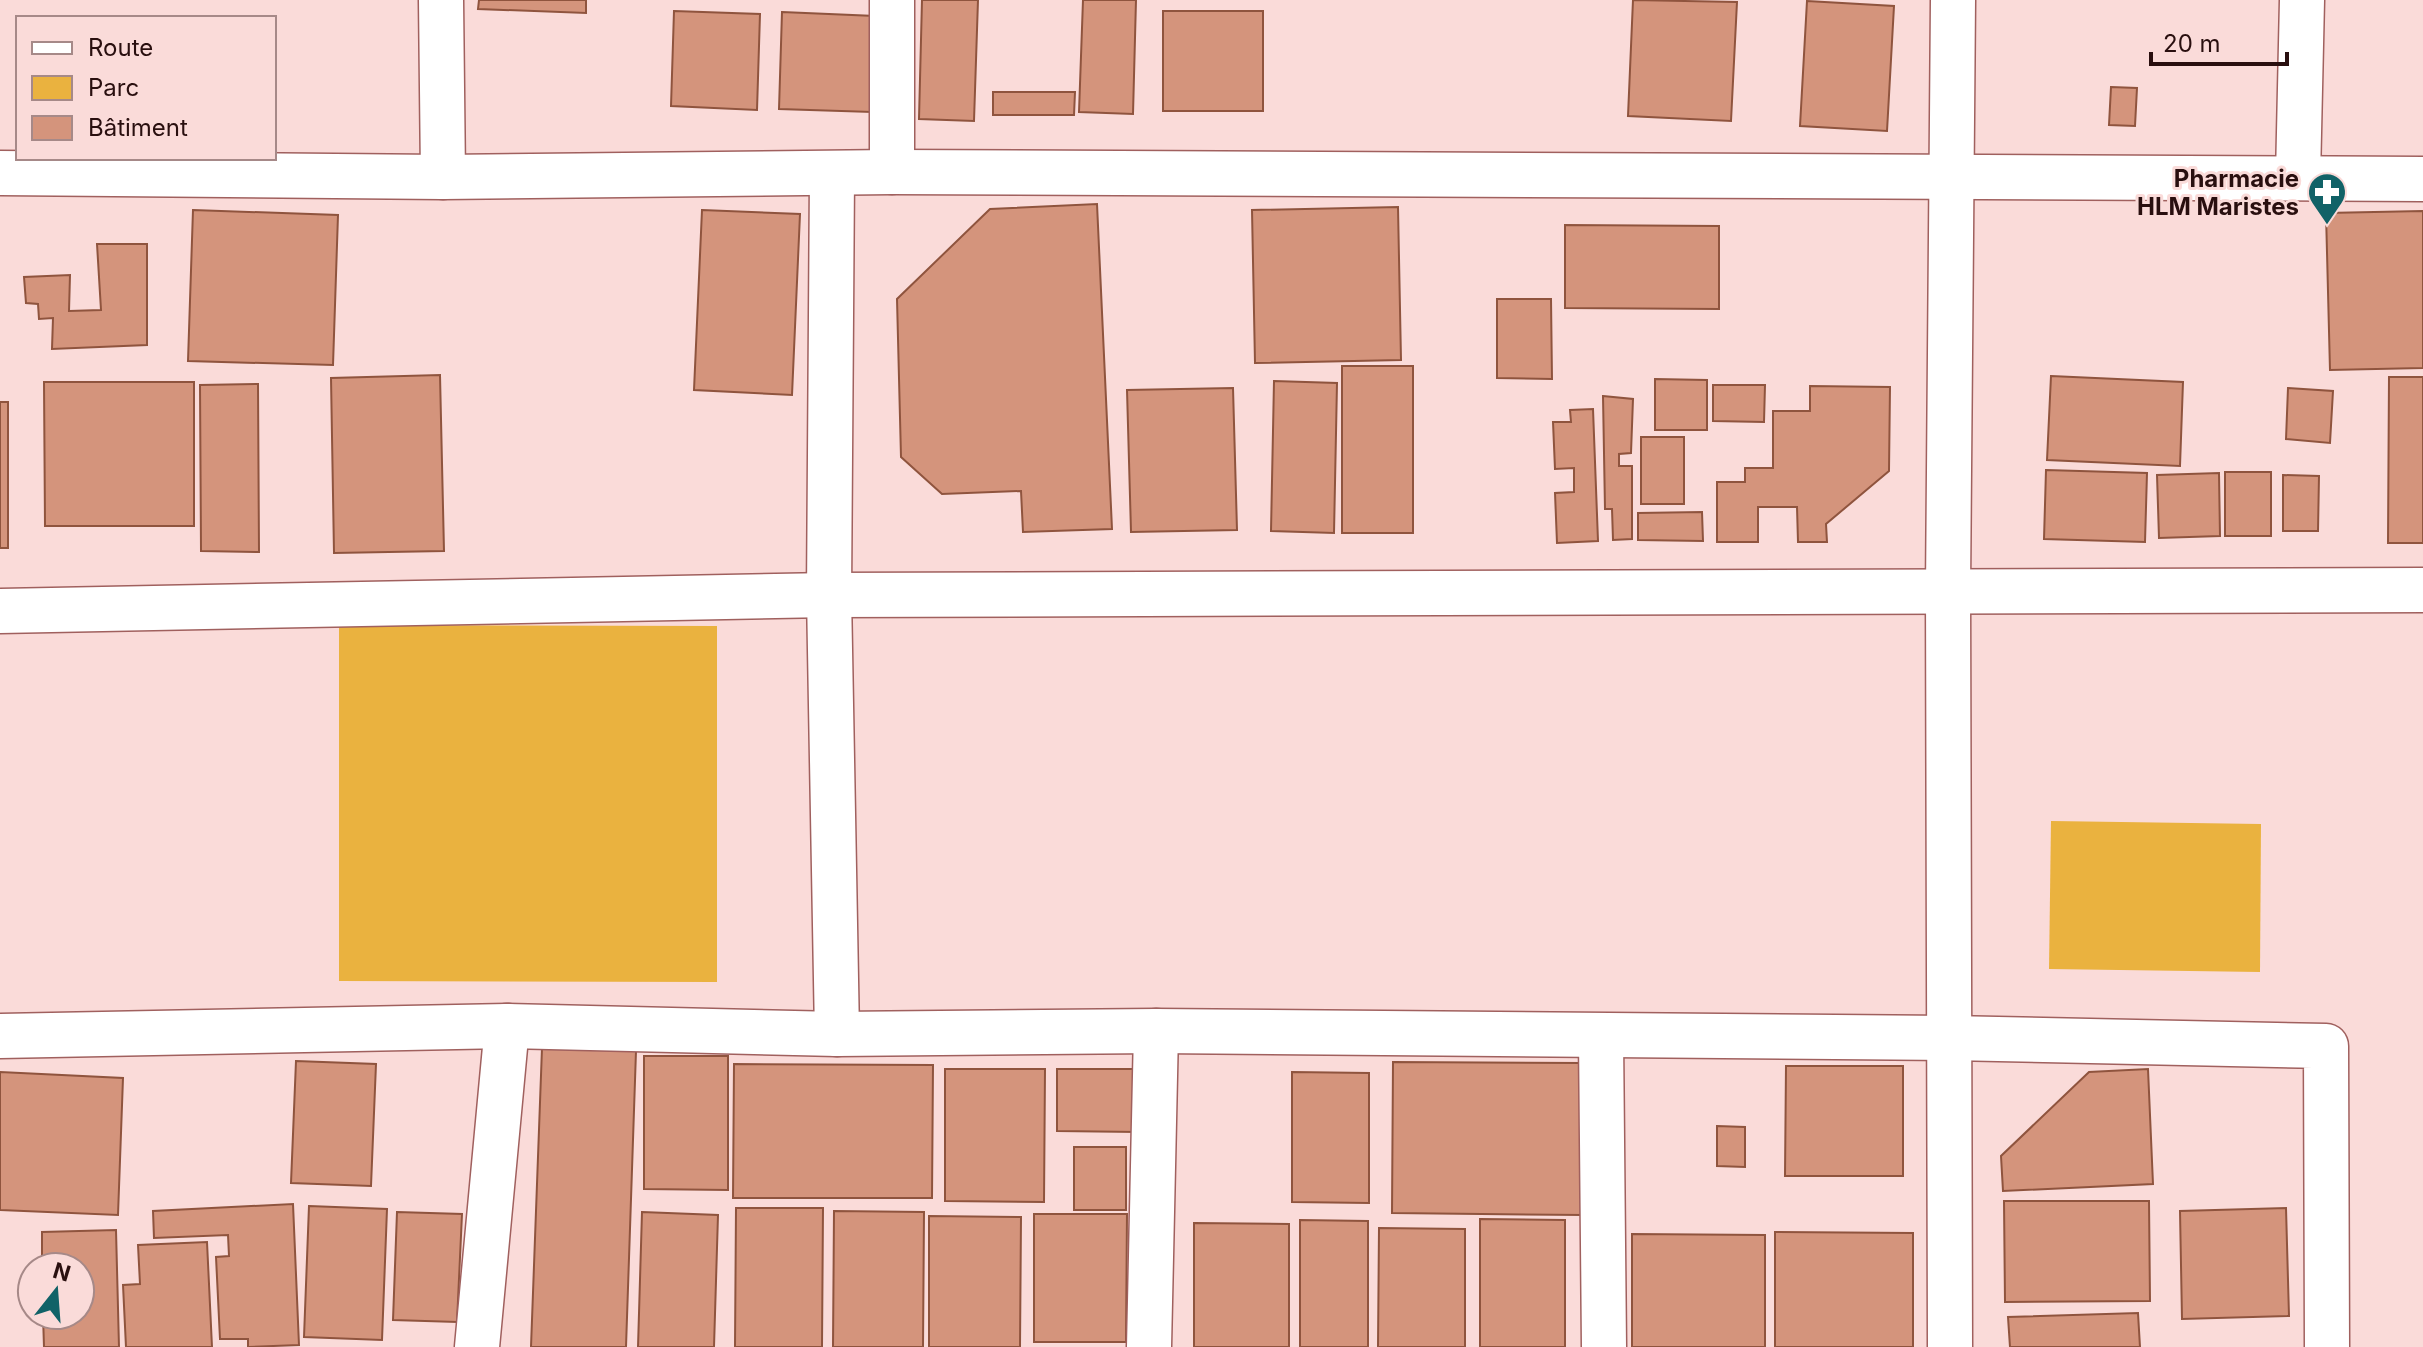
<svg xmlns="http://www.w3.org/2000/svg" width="2423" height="1347" viewBox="0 0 2423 1347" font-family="Inter,sans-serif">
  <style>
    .green { fill: #eab23f }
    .building { fill: #d4947c; stroke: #8f543e; stroke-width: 2 }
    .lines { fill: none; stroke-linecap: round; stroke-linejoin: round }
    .minor-casing { stroke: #a0605e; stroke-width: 47 }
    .minor { stroke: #fff; stroke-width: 44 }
    .labels { text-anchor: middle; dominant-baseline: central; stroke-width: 6; stroke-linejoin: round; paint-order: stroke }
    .poi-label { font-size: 24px; font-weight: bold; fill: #290f0f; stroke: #fadbd9; text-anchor: end }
  </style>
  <rect width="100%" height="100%" fill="#fadbd9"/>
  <g class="green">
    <path d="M339 625 717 626V982L339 981Z"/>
    <path d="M2051 821 2261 824 2260 972 2049 969Z"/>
  </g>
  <g class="building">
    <path d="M479 0H586V13L478 9Z"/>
    <path d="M922 0H978L974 121 919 119Z"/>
    <path d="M1083 0H1136L1133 114 1079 112Z"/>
    <path d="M1633 0 1737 2 1731 121 1628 116Z"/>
    <path d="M1807 1 1894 6 1887 131 1800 126Z"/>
    <path d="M674 11 760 14 757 110 671 106Z"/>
    <rect x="1163" y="11" width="100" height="100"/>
    <path d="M782 12 875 16 872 112 779 109Z"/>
    <path d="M2111 87 2137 88 2135 126 2109 125Z"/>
    <path d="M993 92H1075L1074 115H993Z"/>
    <path d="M1097 204 1112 529 1023 532 1021 491 942 494 901 457 897 299 990 209Z"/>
    <path d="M1398 207 1401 360 1255 363 1252 210Z"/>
    <path d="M193 210 338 215 333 365 188 361Z"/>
    <path d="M702 210 800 214 792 395 694 390Z"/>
    <path d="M2423 211V368L2330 370 2326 213Z"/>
    <path d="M1565 225 1719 226V309L1565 308Z"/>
    <path d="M97 244H147V345L52 349 53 318 39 319 38 304 26 303 24 277 70 275 69 311 101 310Z"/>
    <path d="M1497 299H1551L1552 379 1497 378Z"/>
    <rect x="1342" y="366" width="71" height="167"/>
    <path d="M440 375 444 551 334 553 331 378Z"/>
    <path d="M2051 376 2183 382 2180 466 2047 460Z"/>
    <path d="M2389 377H2423V543H2388Z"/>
    <path d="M1655 379 1707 380V430H1655Z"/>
    <path d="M1274 381 1337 383 1334 533 1271 531Z"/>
    <path d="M44 382H194V526H45Z"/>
    <path d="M258 384 259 552 201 551 200 385Z"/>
    <path d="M1713 385H1765L1764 422 1713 421Z"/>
    <path d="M1810 386 1890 387 1889 471 1826 524 1827 542H1798L1797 507H1758V542H1717V482H1745V468H1773V411H1810Z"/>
    <path d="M1233 388 1237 530 1131 532 1127 390Z"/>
    <path d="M2288 388 2333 391 2330 443 2286 439Z"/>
    <path d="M1603 396 1633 399 1631 453 1619 454V466H1632V539L1613 540 1612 509H1605Z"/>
    <rect x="0" y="402" width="8" height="146"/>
    <path d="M1593 409 1598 541 1557 543 1555 493 1574 492V468L1555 469 1553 422H1571L1570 410Z"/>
    <rect x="1641" y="437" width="43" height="67"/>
    <path d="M2046 470 2147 473 2145 542 2044 539Z"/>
    <rect x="2225" y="472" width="46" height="64"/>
    <path d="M2219 473 2220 536 2159 538 2157 475Z"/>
    <path d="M2283 475 2319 476 2318 531H2283Z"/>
    <path d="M1702 512 1703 541 1638 540V513Z"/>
    <path d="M542 1048 636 1051 626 1347H531Z"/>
    <path d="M644 1056H728V1190L644 1189Z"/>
    <path d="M296 1061 376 1064 371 1186 291 1183Z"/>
    <path d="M1393 1062 1583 1063V1215L1392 1213Z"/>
    <path d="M734 1064 933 1065 932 1198H733Z"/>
    <path d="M1786 1066H1903V1176H1785Z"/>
    <path d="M945 1069H1045L1044 1202 945 1201Z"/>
    <path d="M1057 1069H1137V1132L1057 1131Z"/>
    <path d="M2148 1069 2153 1184 2003 1191 2001 1156 2089 1072Z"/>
    <path d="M0 1072 123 1078 118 1215 0 1210Z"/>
    <path d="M1292 1072 1369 1073V1203L1292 1202Z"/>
    <path d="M1717 1126 1745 1127V1167L1717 1166Z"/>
    <rect x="1074" y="1147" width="52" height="63"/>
    <path d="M2004 1201H2149L2150 1301 2005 1302Z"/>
    <path d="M293 1204 299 1345 248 1347V1339H220L216 1257 229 1256 228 1235 154 1238 153 1211Z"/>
    <path d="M309 1206 387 1209 382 1340 304 1337Z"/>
    <path d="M736 1208H823L822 1347H735Z"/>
    <path d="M2286 1208 2289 1316 2182 1319 2180 1211Z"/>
    <path d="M834 1211 924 1212 923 1347H833Z"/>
    <path d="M397 1212 462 1214 457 1322 393 1320Z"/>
    <path d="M642 1212 718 1215 714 1347H638Z"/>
    <path d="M1034 1214H1127L1126 1342H1034Z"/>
    <path d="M929 1216 1021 1217 1020 1347H929Z"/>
    <path d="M1480 1219 1565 1220V1347H1480Z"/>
    <path d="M1300 1220 1368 1221V1347H1300Z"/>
    <path d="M1194 1223 1289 1224V1347H1194Z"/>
    <path d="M1379 1228 1465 1229V1347H1378Z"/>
    <path d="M116 1230 119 1347H44L43 1315H80V1267H42V1232Z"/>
    <path d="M1775 1232 1913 1233V1347H1775Z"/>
    <path d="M1632 1234 1765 1235V1347H1632Z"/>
    <path d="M207 1242 212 1347H126L123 1285 140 1284 138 1245Z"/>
    <path d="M2138 1313 2140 1347H2010L2008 1317Z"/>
  </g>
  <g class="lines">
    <g class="minor-casing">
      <g id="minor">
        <path d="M441 0 443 177"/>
        <path d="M892 0V172"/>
        <path d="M0 173 443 177 892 172 2423 179"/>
        <path d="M832 175 829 595 837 1034"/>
        <path d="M2298 177 2302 0"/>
        <path d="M0 611 829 595 2423 590"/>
        <path d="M0 1036 507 1026 837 1034 1156 1031 1950 1038 2326 1046 2327 1347"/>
        <path d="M1601 1037 1604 1347"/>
        <path d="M477 1347 507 1026"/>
        <path d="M1149 1347 1156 1031"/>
        <path d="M1950 1347 1948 589 1953 0"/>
      </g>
    </g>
    <use href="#minor" class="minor"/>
  </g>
  <defs>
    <g id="pharmacy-pin" transform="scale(2)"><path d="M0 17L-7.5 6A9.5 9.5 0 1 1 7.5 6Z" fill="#116267" stroke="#fadbd9"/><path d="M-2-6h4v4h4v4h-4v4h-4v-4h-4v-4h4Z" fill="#fff"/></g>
  </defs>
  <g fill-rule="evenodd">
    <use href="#pharmacy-pin" x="2327" y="192"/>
  </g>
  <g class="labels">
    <g class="poi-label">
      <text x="2299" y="178">Pharmacie<tspan x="2299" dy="28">HLM Maristes</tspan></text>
    </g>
  </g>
  <rect x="16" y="16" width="260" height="144" fill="#fadbd9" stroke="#a68988" stroke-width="2"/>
  <rect x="32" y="42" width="40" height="12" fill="#ffffff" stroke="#a68988" stroke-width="2"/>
  <text x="88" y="56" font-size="24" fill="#290f0f">Route</text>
  <rect x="32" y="76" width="40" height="24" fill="#eab23f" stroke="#a68988" stroke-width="2"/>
  <text x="88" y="96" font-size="24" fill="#290f0f">Parc</text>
  <rect x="32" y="116" width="40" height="24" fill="#d4947c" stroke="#a68988" stroke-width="2"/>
  <text x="88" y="136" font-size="24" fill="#290f0f">Bâtiment</text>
  <g transform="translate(56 1291) rotate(17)"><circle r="38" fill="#fadbd9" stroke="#a68988" stroke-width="2"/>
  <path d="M0-6L14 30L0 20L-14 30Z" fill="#116267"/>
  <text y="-12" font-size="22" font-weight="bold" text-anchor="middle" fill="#290f0f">N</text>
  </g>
  <path d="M2151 52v12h136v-12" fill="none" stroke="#290f0f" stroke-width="4"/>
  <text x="2163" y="52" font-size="24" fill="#290f0f" stroke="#fadbd9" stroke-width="6" paint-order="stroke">20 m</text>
</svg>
